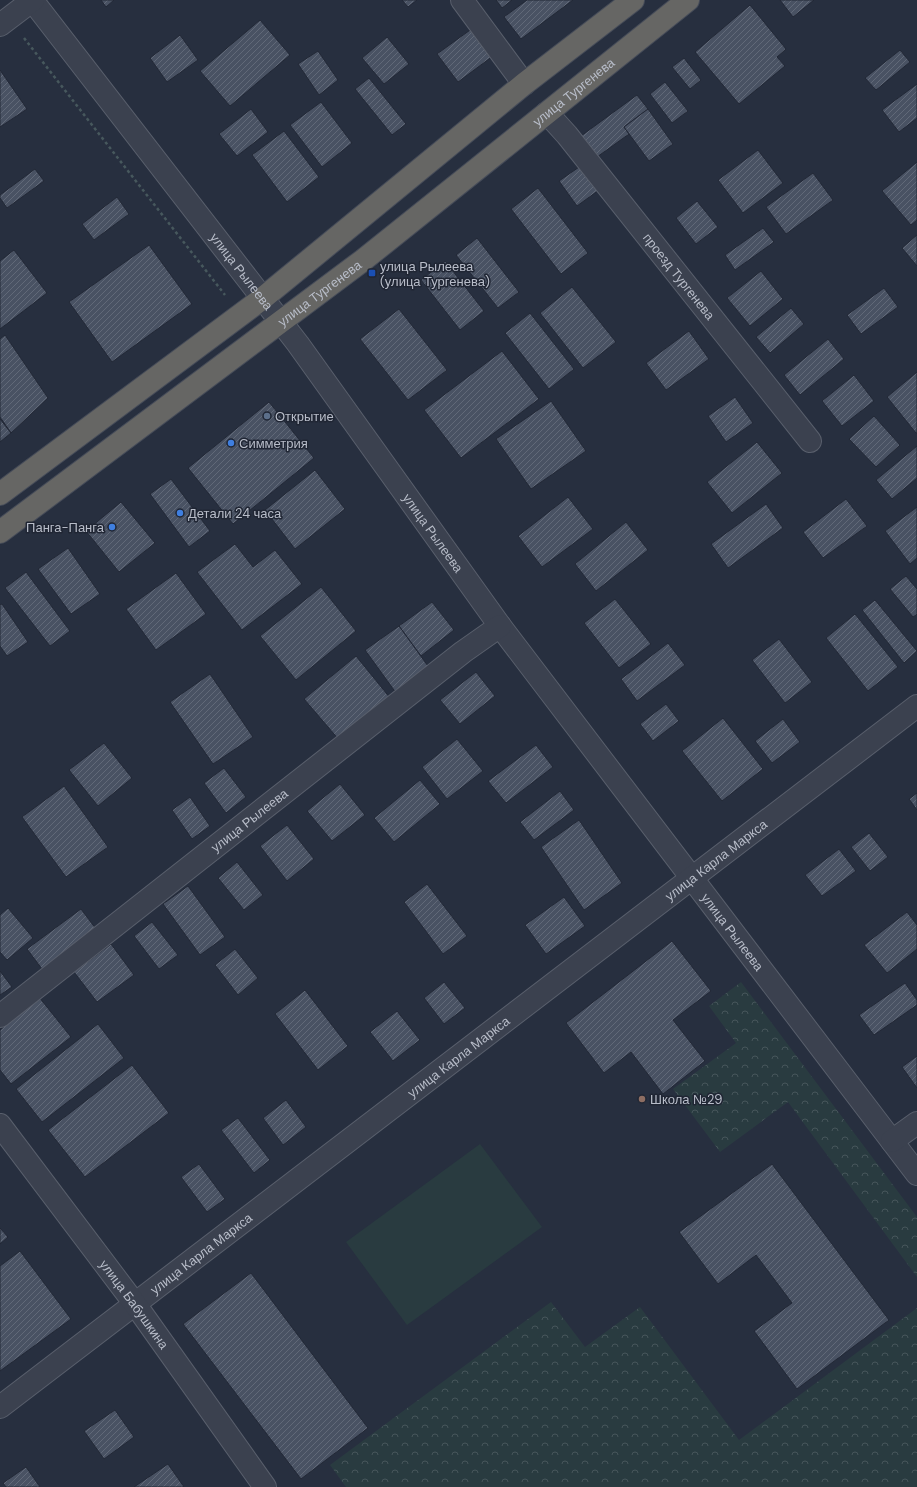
<svg xmlns="http://www.w3.org/2000/svg" width="917" height="1487" viewBox="0 0 917 1487" font-family="'DM Sans',sans-serif">
  <style>
    .forest { fill: url(#forest-crowns) }
    .pitch { fill: #293b40 }
    .building { fill: url(#building-hatch); stroke: #222836 }
    .lines { fill: none; stroke-linecap: round; stroke-linejoin: round }
    .minor-casing { stroke: #595f6c; stroke-width: 24 }
    .tertiary-casing { stroke: #595f6c; stroke-width: 24 }
    .trunk-casing { stroke: #464c59; stroke-width: 24 }
    .path { stroke: #47585d; stroke-width: 2.5; stroke-dasharray: 3 3; stroke-linecap: butt }
    .minor { stroke: #3b414f; stroke-width: 22 }
    .tertiary { stroke: #3b414f; stroke-width: 22 }
    .trunk { stroke: #666664; stroke-width: 22 }
    .transit-dot { fill: #1a4fb4; stroke: #202634; stroke-width: 1.5 }
    .service-dot { fill: #5c6f8a; stroke: #202634; stroke-width: 1.5 }
    .shop-dot { fill: #3f7fe0; stroke: #202634; stroke-width: 1.5 }
    .education-dot { fill: #8d6e63; stroke: #202634; stroke-width: 1.5 }
    .labels { text-anchor: middle; dominant-baseline: central; stroke-width: 3; stroke-linejoin: round; paint-order: stroke }
    .street-label { font-size: 13px; fill: #b8bdc9; stroke: #202634 }
    .poi-label { font-size: 13px; fill: #b8bdc9; stroke: #202634; text-anchor: start }
  </style>
  <defs>
    <pattern id="forest-crowns" width="20" height="18" patternUnits="userSpaceOnUse"><rect width="20" height="18" fill="#293b40"/><path d="M2 6a3 3 0 1 1 6 0M12 15a3 3 0 1 1 6 0" fill="none" stroke="#46555a"/></pattern>
    <pattern id="building-hatch" width="6" height="6" patternUnits="userSpaceOnUse"><rect width="6" height="6" fill="#495263"/><path d="M-1 1l2-2M0 6l6-6M5 7l2-2" fill="none" stroke="#616978"/></pattern>
  </defs>
  <rect width="100%" height="100%" fill="#272f3f"/>
  <g class="forest">
    <path d="M741 982 917 1217V1277L788 1102 720 1152 673 1089 736 1043 709 1006Z"/>
    <path d="M551 1302 585 1347 640 1307 739 1440 917 1308V1487H346L330 1465Z"/>
  </g>
  <path class="pitch" d="M480 1144 542 1227 407 1325 346 1242Z"/>
  <g class="building">
    <path d="M101 0H114L106 7Z"/>
    <path d="M402 0H417L408 7Z"/>
    <path d="M496 0H512L502 8Z"/>
    <path d="M527 0H573L521 39 504 17Z"/>
    <path d="M780 0H814L793 17Z"/>
    <path d="M750 5 786 49 777 57 785 66 739 104 695 52Z"/>
    <path d="M260 20 290 55 230 106 200 71Z"/>
    <path d="M477 25 497 53 458 82 437 54Z"/>
    <path d="M180 35 198 60 167 82 150 58Z"/>
    <path d="M387 37 409 64 384 84 362 58Z"/>
    <path d="M900 50 910 62 876 90 865 78Z"/>
    <path d="M318 51 338 80 319 95 298 64Z"/>
    <path d="M684 58 701 80 690 89 672 67Z"/>
    <path d="M0 70 27 109 0 127Z"/>
    <path d="M369 78 406 124 392 135 355 89Z"/>
    <path d="M665 82 688 111 672 123 650 94Z"/>
    <path d="M917 84V118L899 132 882 110Z"/>
    <path d="M637 95 648 109 624 127 629 134 597 157 581 136Z"/>
    <path d="M321 102 352 143 322 167 290 125Z"/>
    <path d="M251 109 268 132 237 156 219 134Z"/>
    <path d="M648 109 673 144 649 161 624 127Z"/>
    <path d="M284 131 319 177 287 202 252 155Z"/>
    <path d="M758 150 783 183 743 213 718 180Z"/>
    <path d="M917 162V220L911 225 882 191Z"/>
    <path d="M582 165 599 190 577 206 559 181Z"/>
    <path d="M35 169 44 181 7 208 0 198V195Z"/>
    <path d="M813 173 833 200 786 234 766 207Z"/>
    <path d="M538 188 588 253 561 274 511 209Z"/>
    <path d="M117 197 129 214 94 240 82 224Z"/>
    <path d="M697 201 718 227 696 244 676 218Z"/>
    <path d="M763 228 774 242 735 270 725 255Z"/>
    <path d="M917 235V266L902 248Z"/>
    <path d="M477 238 519 292 498 308 456 255Z"/>
    <path d="M149 245 192 304 112 362 69 302Z"/>
    <path d="M14 250 47 293 0 329V261Z"/>
    <path d="M445 261 484 311 460 330 421 280Z"/>
    <path d="M761 271 783 299 750 326 727 298Z"/>
    <path d="M572 287 616 342 583 368 540 313Z"/>
    <path d="M884 288 898 307 861 334 847 315Z"/>
    <path d="M791 308 804 324 770 353 756 337Z"/>
    <path d="M399 309 447 370 408 400 360 339Z"/>
    <path d="M530 313 574 369 549 389 505 333Z"/>
    <path d="M689 331 709 359 666 390 646 363Z"/>
    <path d="M5 335 48 398 11 433 0 417V339Z"/>
    <path d="M828 339 844 359 800 395 784 375Z"/>
    <path d="M502 351 539 399 461 458 424 410Z"/>
    <path d="M917 372V433H916L887 397Z"/>
    <path d="M854 375 874 401 842 426 822 401Z"/>
    <path d="M735 397 753 423 726 442 708 416Z"/>
    <path d="M551 401 586 451 531 489 496 439Z"/>
    <path d="M269 402 314 458 233 524 188 468Z"/>
    <path d="M874 416 900 445 876 467 849 439Z"/>
    <path d="M0 419 11 433 0 442Z"/>
    <path d="M757 442 782 473 732 513 707 482Z"/>
    <path d="M917 446V478L892 499 876 480Z"/>
    <path d="M315 470 345 509 295 549 265 510Z"/>
    <path d="M171 479 210 531 189 547 150 494Z"/>
    <path d="M568 497 593 529 542 567 518 536Z"/>
    <path d="M846 499 867 526 823 558 803 532Z"/>
    <path d="M121 502 155 543 119 572 86 531Z"/>
    <path d="M766 504 783 528 728 568 711 544Z"/>
    <path d="M917 507V558L910 564 885 531Z"/>
    <path d="M626 522 648 550 596 591 575 564Z"/>
    <path d="M235 544 253 567 275 550 302 584 242 630 197 572Z"/>
    <path d="M68 548 100 594 71 614 38 569Z"/>
    <path d="M26 572 70 631 50 646 5 588Z"/>
    <path d="M176 573 206 614 156 650 126 609Z"/>
    <path d="M906 576 917 589V614L913 617 890 589Z"/>
    <path d="M321 587 356 631 296 680 260 636Z"/>
    <path d="M615 599 651 644 619 668 584 623Z"/>
    <path d="M875 600 917 651 904 663 862 610Z"/>
    <path d="M432 602 454 630 421 656 399 626Z"/>
    <path d="M2 604 28 642 7 656 0 646V605Z"/>
    <path d="M855 614 898 667 868 691 826 638Z"/>
    <path d="M399 626 433 673 399 697 365 650Z"/>
    <path d="M779 639 812 682 785 703 752 660Z"/>
    <path d="M668 643 685 665 637 701 621 679Z"/>
    <path d="M356 656 391 699 340 741 304 699Z"/>
    <path d="M476 672 495 696 460 724 440 700Z"/>
    <path d="M210 674 253 737 213 764 170 702Z"/>
    <path d="M666 704 679 721 653 741 640 724Z"/>
    <path d="M723 718 763 769 722 801 682 751Z"/>
    <path d="M783 719 800 742 772 763 755 741Z"/>
    <path d="M457 739 483 771 447 799 422 767Z"/>
    <path d="M104 743 132 778 98 806 69 770Z"/>
    <path d="M536 745 553 767 506 803 488 781Z"/>
    <path d="M224 768 246 797 226 813 204 783Z"/>
    <path d="M420 780 440 804 394 842 374 818Z"/>
    <path d="M340 784 365 815 332 841 307 811Z"/>
    <path d="M64 786 108 847 66 877 22 817Z"/>
    <path d="M560 791 574 810 534 840 520 822Z"/>
    <path d="M917 793V810L909 799Z"/>
    <path d="M190 797 210 826 192 839 172 810Z"/>
    <path d="M579 820 622 883 584 910 541 847Z"/>
    <path d="M287 825 314 859 287 881 260 846Z"/>
    <path d="M869 833 888 857 870 871 851 847Z"/>
    <path d="M839 849 856 871 822 896 805 875Z"/>
    <path d="M237 862 263 895 244 910 218 878Z"/>
    <path d="M427 884 467 936 443 954 404 902Z"/>
    <path d="M188 886 225 937 200 955 163 904Z"/>
    <path d="M564 897 585 926 546 954 525 925Z"/>
    <path d="M8 908 33 938 7 960 0 952V915Z"/>
    <path d="M81 909 99 933 45 973 27 949Z"/>
    <path d="M907 912 917 925V949L887 973 864 945Z"/>
    <path d="M152 922 178 955 159 969 134 936Z"/>
    <path d="M672 941 711 991 673 1020 705 1061 663 1094 631 1052 604 1073 566 1023Z"/>
    <path d="M111 944 134 975 97 1002 74 972Z"/>
    <path d="M235 949 258 978 238 995 215 965Z"/>
    <path d="M0 971 12 987 0 995Z"/>
    <path d="M444 982 465 1008 444 1024 424 998Z"/>
    <path d="M905 983 917 1000V1005L874 1035 859 1015Z"/>
    <path d="M305 990 348 1046 318 1070 275 1014Z"/>
    <path d="M39 997 71 1037 11 1084 0 1070V1030Z"/>
    <path d="M397 1011 420 1040 393 1061 370 1032Z"/>
    <path d="M98 1024 124 1058 42 1122 16 1089Z"/>
    <path d="M917 1056V1088L902 1067Z"/>
    <path d="M132 1065 169 1113 85 1177 48 1130Z"/>
    <path d="M286 1100 306 1127 283 1145 263 1118Z"/>
    <path d="M238 1118 270 1160 254 1173 221 1130Z"/>
    <path d="M199 1164 225 1199 207 1212 181 1177Z"/>
    <path d="M772 1164 889 1320 797 1389 754 1331 792 1303 756 1255 718 1284 679 1232Z"/>
    <path d="M0 1228 8 1237 0 1244Z"/>
    <path d="M20 1251 71 1319 0 1371V1266Z"/>
    <path d="M251 1273 368 1428 301 1479 183 1324Z"/>
    <path d="M115 1410 134 1437 104 1459 84 1431Z"/>
    <path d="M168 1464 184 1487H134Z"/>
    <path d="M26 1467 40 1487H6L3 1483Z"/>
  </g>
  <g class="lines">
    <g class="minor-casing">
      <g id="minor">
        <path id="s1" d="M32 0 298 344 500 626 917 1174"/>
        <path d="M462 0 524 84"/>
        <path d="M0 25 33 0"/>
        <path id="s2" d="M547 113 567 135 810 441"/>
        <path id="s3" d="M0 1016 463 652 500 626"/>
        <path d="M892 1141 917 1123"/>
        <path id="s4" d="M0 1407 917 706"/>
      </g>
    </g>
    <g class="tertiary-casing">
      <g id="tertiary">
        <path id="s5" d="M0 1125 135 1304 265 1487"/>
      </g>
    </g>
    <g class="trunk-casing">
      <g id="trunk">
        <path d="M0 494 263 298 524 84 633 0"/>
        <path id="s6" d="M0 532 362 261 688 0"/>
      </g>
    </g>
    <path class="path" d="M24 38 225 295"/>
    <use href="#minor" class="minor"/>
    <use href="#tertiary" class="tertiary"/>
    <use href="#trunk" class="trunk"/>
  </g>
  <rect class="transit-dot" x="368" y="269" width="8" height="8" rx="2"/>
  <circle class="service-dot" cx="267" cy="416" r="4"/>
  <g class="shop-dot">
    <circle cx="231" cy="443" r="4"/>
    <circle cx="180" cy="513" r="4"/>
    <circle cx="112" cy="527" r="4"/>
  </g>
  <circle class="education-dot" cx="642" cy="1099" r="4"/>
  <g class="labels">
    <g class="street-label">
      <text stroke="none"><textPath href="#s6" startOffset="723">улица Тургенева</textPath></text>
      <text stroke="none"><textPath href="#s1" startOffset="343">улица Рылеева</textPath></text>
      <text stroke="none"><textPath href="#s2" startOffset="210">проезд Тургенева</textPath></text>
      <text stroke="none"><textPath href="#s6" startOffset="399">улица Тургенева</textPath></text>
      <text stroke="none"><textPath href="#s1" startOffset="667">улица Рылеева</textPath></text>
      <text stroke="none"><textPath href="#s3" startOffset="317">улица Рылеева</textPath></text>
      <text stroke="none"><textPath href="#s4" startOffset="901">улица Карла Маркса</textPath></text>
      <text stroke="none"><textPath href="#s1" startOffset="1166">улица Рылеева</textPath></text>
      <text stroke="none"><textPath href="#s4" startOffset="577">улица Карла Маркса</textPath></text>
      <text stroke="none"><textPath href="#s4" startOffset="253">улица Карла Маркса</textPath></text>
      <text stroke="none"><textPath href="#s5" startOffset="224">улица Бабушкина</textPath></text>
    </g>
    <g class="poi-label">
      <text x="380" y="266">улица Рылеева<tspan x="380" dy="15">(улица Тургенева)</tspan></text>
      <text x="275" y="416">Открытие</text>
      <text x="239" y="443">Симметрия</text>
      <text x="188" y="513">Детали 24 часа</text>
      <text x="104" y="527" text-anchor="end">Панга-Панга</text>
      <text x="650" y="1099">Школа №29</text>
    </g>
  </g>
</svg>
